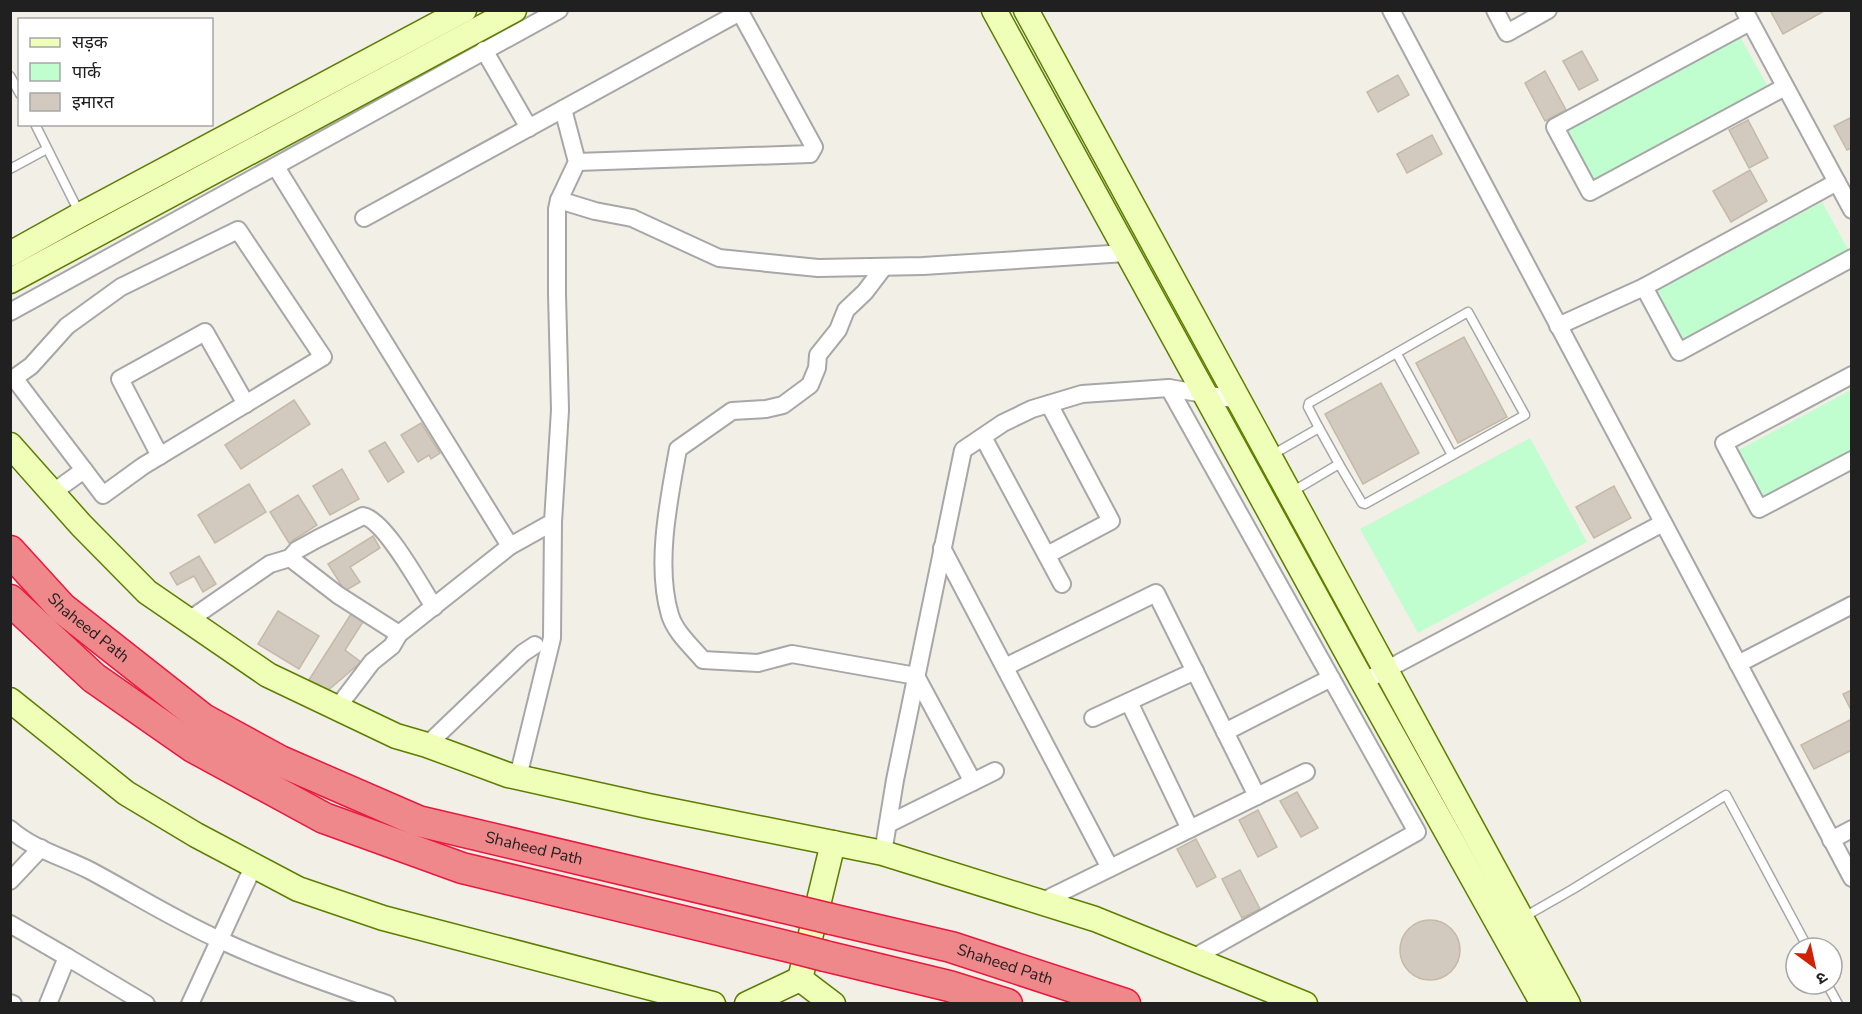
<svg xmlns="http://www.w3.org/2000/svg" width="1862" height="1014" viewBox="0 0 1862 1014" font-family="'Nunito Sans','Noto Sans Devanagari',sans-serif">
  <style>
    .park { fill: #c0fecf }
    .building { fill: #d2cabe; stroke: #c5b9a7; stroke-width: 1.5 }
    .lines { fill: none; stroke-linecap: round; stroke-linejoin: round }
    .lane-casing { stroke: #a7a7a7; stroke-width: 11 }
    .street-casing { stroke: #a7a7a7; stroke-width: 20 }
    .secondary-casing { stroke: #5c7e00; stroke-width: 27 }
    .highway-casing { stroke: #ea183e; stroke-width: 33 }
    .lane { stroke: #fff; stroke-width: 8 }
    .street { stroke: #fff; stroke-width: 16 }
    .secondary { stroke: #efffb7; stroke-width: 24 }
    .highway { stroke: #ee888a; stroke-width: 30 }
    .highway-bridge-casing { stroke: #ea183e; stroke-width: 33; stroke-linecap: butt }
    .highway-bridge { stroke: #ee888a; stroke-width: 30 }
    .labels { text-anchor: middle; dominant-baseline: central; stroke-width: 5; stroke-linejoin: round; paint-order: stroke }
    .street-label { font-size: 16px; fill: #202020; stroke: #fff }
  </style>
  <rect width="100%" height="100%" fill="#f1efe6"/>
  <g class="park">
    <path d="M1739 35 1769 89 1594 185 1563 133Z"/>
    <path d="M1822 202 1849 251 1680 343 1651 294Z"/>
    <path d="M1851 390V456L1764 502 1735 452Z"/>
    <path d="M1530 438 1587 542 1418 633 1360 529Z"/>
  </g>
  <g class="building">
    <path d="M1774 10H1826L1783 34 1771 12Z"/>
    <path d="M1582 51 1598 80 1579 90 1563 61Z"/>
    <path d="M1545 71 1566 110 1545 121 1525 83Z"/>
    <path d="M1398 75 1409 95 1378 112 1367 92Z"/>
    <path d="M1852 117V148L1847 150 1834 126Z"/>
    <path d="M1748 120 1768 158 1749 168 1729 130Z"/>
    <path d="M1432 135 1442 154 1407 173 1397 154Z"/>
    <path d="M1750 170 1767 201 1731 222 1713 191Z"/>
    <path d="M1464 337 1507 417 1458 443 1416 363Z"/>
    <path d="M1381 383 1419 453 1363 484 1325 414Z"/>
    <path d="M294 400 310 424 241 469 225 445Z"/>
    <path d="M421 423 440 453 431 459 429 455 418 462 401 435Z"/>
    <path d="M385 442 404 472 388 482 369 451Z"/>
    <path d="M342 469 359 499 330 515 313 486Z"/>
    <path d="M249 484 266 512 215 543 198 515Z"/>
    <path d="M1614 486 1631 518 1594 538 1576 507Z"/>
    <path d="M298 495 317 525 289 543 270 512Z"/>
    <path d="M373 536 380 548 350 567 360 582 345 591 328 564Z"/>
    <path d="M199 556 216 584 203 592 194 576 177 585 170 573Z"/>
    <path d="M278 611 319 636 299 669 258 644Z"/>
    <path d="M351 614 363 622 345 650 361 662 326 692 307 683Z"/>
    <path d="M1852 690V712L1843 694Z"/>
    <path d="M1852 719V750L1814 769 1801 745Z"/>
    <path d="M1297 792 1318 828 1301 837 1280 801Z"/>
    <path d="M1258 810 1277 847 1258 857 1239 820Z"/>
    <path d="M1196 839 1216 877 1197 887 1177 849Z"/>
    <path d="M1240 870 1260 909 1242 918 1222 879Z"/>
    <circle cx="1430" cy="950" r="30"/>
  </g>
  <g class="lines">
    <g class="lane-casing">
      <g id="lane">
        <path d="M10 76 20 94"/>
        <path d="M35 124 80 214"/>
        <path d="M10 169 47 149"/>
        <path d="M1397 354 1452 455"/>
        <path d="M1319 428 1339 464"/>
        <path d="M1270 456 1319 428 1308 407 1309 403 1468 312 1525 415 1365 504 1362 503 1339 464 1290 493"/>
        <path d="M1524 917 1573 889 1726 795 1808 948"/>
        <path d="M1827 984 1838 1004"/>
      </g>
    </g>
    <g class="street-casing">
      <g id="street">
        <path d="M1391 10 1852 878"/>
        <path d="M1495 10 1507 33 1548 10"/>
        <path d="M1744 10 1852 210"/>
        <path d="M1750 22 1555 127 1590 192 1785 87"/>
        <path d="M484 50 529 128"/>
        <path d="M577 162 810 154 814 147 739 10"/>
        <path d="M276 167 510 546"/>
        <path d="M1837 182 1644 287 1679 352 1852 258"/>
        <path d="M559 200 595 211 632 218 719 258 818 268 923 266 1126 253"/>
        <path d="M364 218 740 12"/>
        <path d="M884 267 865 292 846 310 838 330 818 355 817 368 810 385 783 405 766 409 732 411 678 449C669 499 655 565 670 615 675 632 692 647 703 660L758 663 792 654 916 676 973 782"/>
        <path d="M10 312 559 10"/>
        <path d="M1558 326 1644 287"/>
        <path d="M1852 375 1724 443 1759 509 1852 460"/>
        <path d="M14 378 84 470"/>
        <path d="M10 381 31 366 67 326 121 287 238 230 323 357 143 466 103 495 84 470 52 493"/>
        <path d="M1169 388 1417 832 1193 958"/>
        <path d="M983 437 1062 584"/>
        <path d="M160 456 120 379 205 332 246 404"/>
        <path d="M942 548 1110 868"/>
        <path d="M1047 555 1111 521 1049 404"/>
        <path d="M290 558 338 595 399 634"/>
        <path d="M189 620 270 564 290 558 297 550 317 539 363 516C385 520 421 587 434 607"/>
        <path d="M1738 664 1852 605"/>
        <path d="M1005 667 1156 593 1257 796"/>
        <path d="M1363 682 1663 523"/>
        <path d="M1129 702 1190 829"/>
        <path d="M337 708 372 662 392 646 399 634 510 546 553 522"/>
        <path d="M1093 718 1195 671"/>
        <path d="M1225 732 1331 678"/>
        <path d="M427 745 523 653 535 645"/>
        <path d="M518 777 552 638 553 522 560 410 557 294V209L559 200 577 162 563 109"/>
        <path d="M888 824 995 771"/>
        <path d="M10 829C34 850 64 857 91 871 134 894 175 920 220 940 274 965 330 984 387 1004"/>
        <path d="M1831 840 1852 829"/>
        <path d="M883 853 895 780 963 450 1003 423 1032 409 1082 394 1169 388 1239 400"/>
        <path d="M10 881 41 848"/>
        <path d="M1041 902 1306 772"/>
        <path d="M10 924 67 957"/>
        <path d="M10 1003 13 1004"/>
        <path d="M48 1004 67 957 146 1004"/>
        <path d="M190 1004 254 865"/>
      </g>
    </g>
    <g class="secondary-casing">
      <g id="secondary">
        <path d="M994 10 1363 682 1543 1004"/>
        <path d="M1026 10 1568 1004"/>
        <path d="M10 254 80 215 464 10"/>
        <path d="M10 281 514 10"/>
        <path d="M10 445 81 525 147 592 268 675 396 736 427 745 508 775 648 806 883 853 1095 919 1305 1004"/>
        <path d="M10 700 126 793 196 835 298 889 383 918 713 1004"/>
        <path d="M800 979 833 843"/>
        <path d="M800 979 833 1004"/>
        <path d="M747 1004 800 979"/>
      </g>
    </g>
    <g class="highway-casing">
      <g id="highway">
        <path id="s1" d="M10 551 62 608 203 719 280 761 418 821 798 911"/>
        <path d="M10 600 94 678 193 747 324 818 462 868 794 948"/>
        <path id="s2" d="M831 919 951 947 1125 1004"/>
        <path d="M825 956 949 986 1007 1004"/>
      </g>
    </g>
    <use href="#lane" class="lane"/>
    <use href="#street" class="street"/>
    <use href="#secondary" class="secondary"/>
    <use href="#highway" class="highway"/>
    <g class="highway-bridge-casing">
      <g id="highway-bridge">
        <path d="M798 911 831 919"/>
        <path d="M794 948 825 956"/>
      </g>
    </g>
    <use href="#highway-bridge" class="highway-bridge"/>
  </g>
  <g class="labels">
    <g class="street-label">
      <text stroke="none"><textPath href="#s1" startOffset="110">Shaheed Path</textPath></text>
      <text stroke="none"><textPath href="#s1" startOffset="614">Shaheed Path</textPath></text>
      <text stroke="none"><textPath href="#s2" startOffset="180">Shaheed Path</textPath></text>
    </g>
  </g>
  <rect width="1862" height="1014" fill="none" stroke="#202020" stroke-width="24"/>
  <rect x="18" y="18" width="195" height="108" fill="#ffffff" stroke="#a6a6a6" stroke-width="1.5"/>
  <rect x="30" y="38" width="30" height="9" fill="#efffb7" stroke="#a6a6a6" stroke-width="1.5"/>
  <text x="72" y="48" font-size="18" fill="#202020">सड़क</text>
  <rect x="30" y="63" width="30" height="18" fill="#c0fecf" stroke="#a6a6a6" stroke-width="1.5"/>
  <text x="72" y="78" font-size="18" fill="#202020">पार्क</text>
  <rect x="30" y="93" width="30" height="18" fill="#d2cabe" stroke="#a6a6a6" stroke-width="1.5"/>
  <text x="72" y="108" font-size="18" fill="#202020">इमारत</text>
  <g transform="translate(1814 966) rotate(147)"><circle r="28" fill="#ffffff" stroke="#a6a6a6" stroke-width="1.5"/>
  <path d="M0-4.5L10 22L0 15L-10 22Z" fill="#d02200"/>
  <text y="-9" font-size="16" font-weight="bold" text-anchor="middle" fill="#202020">उ</text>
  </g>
</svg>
